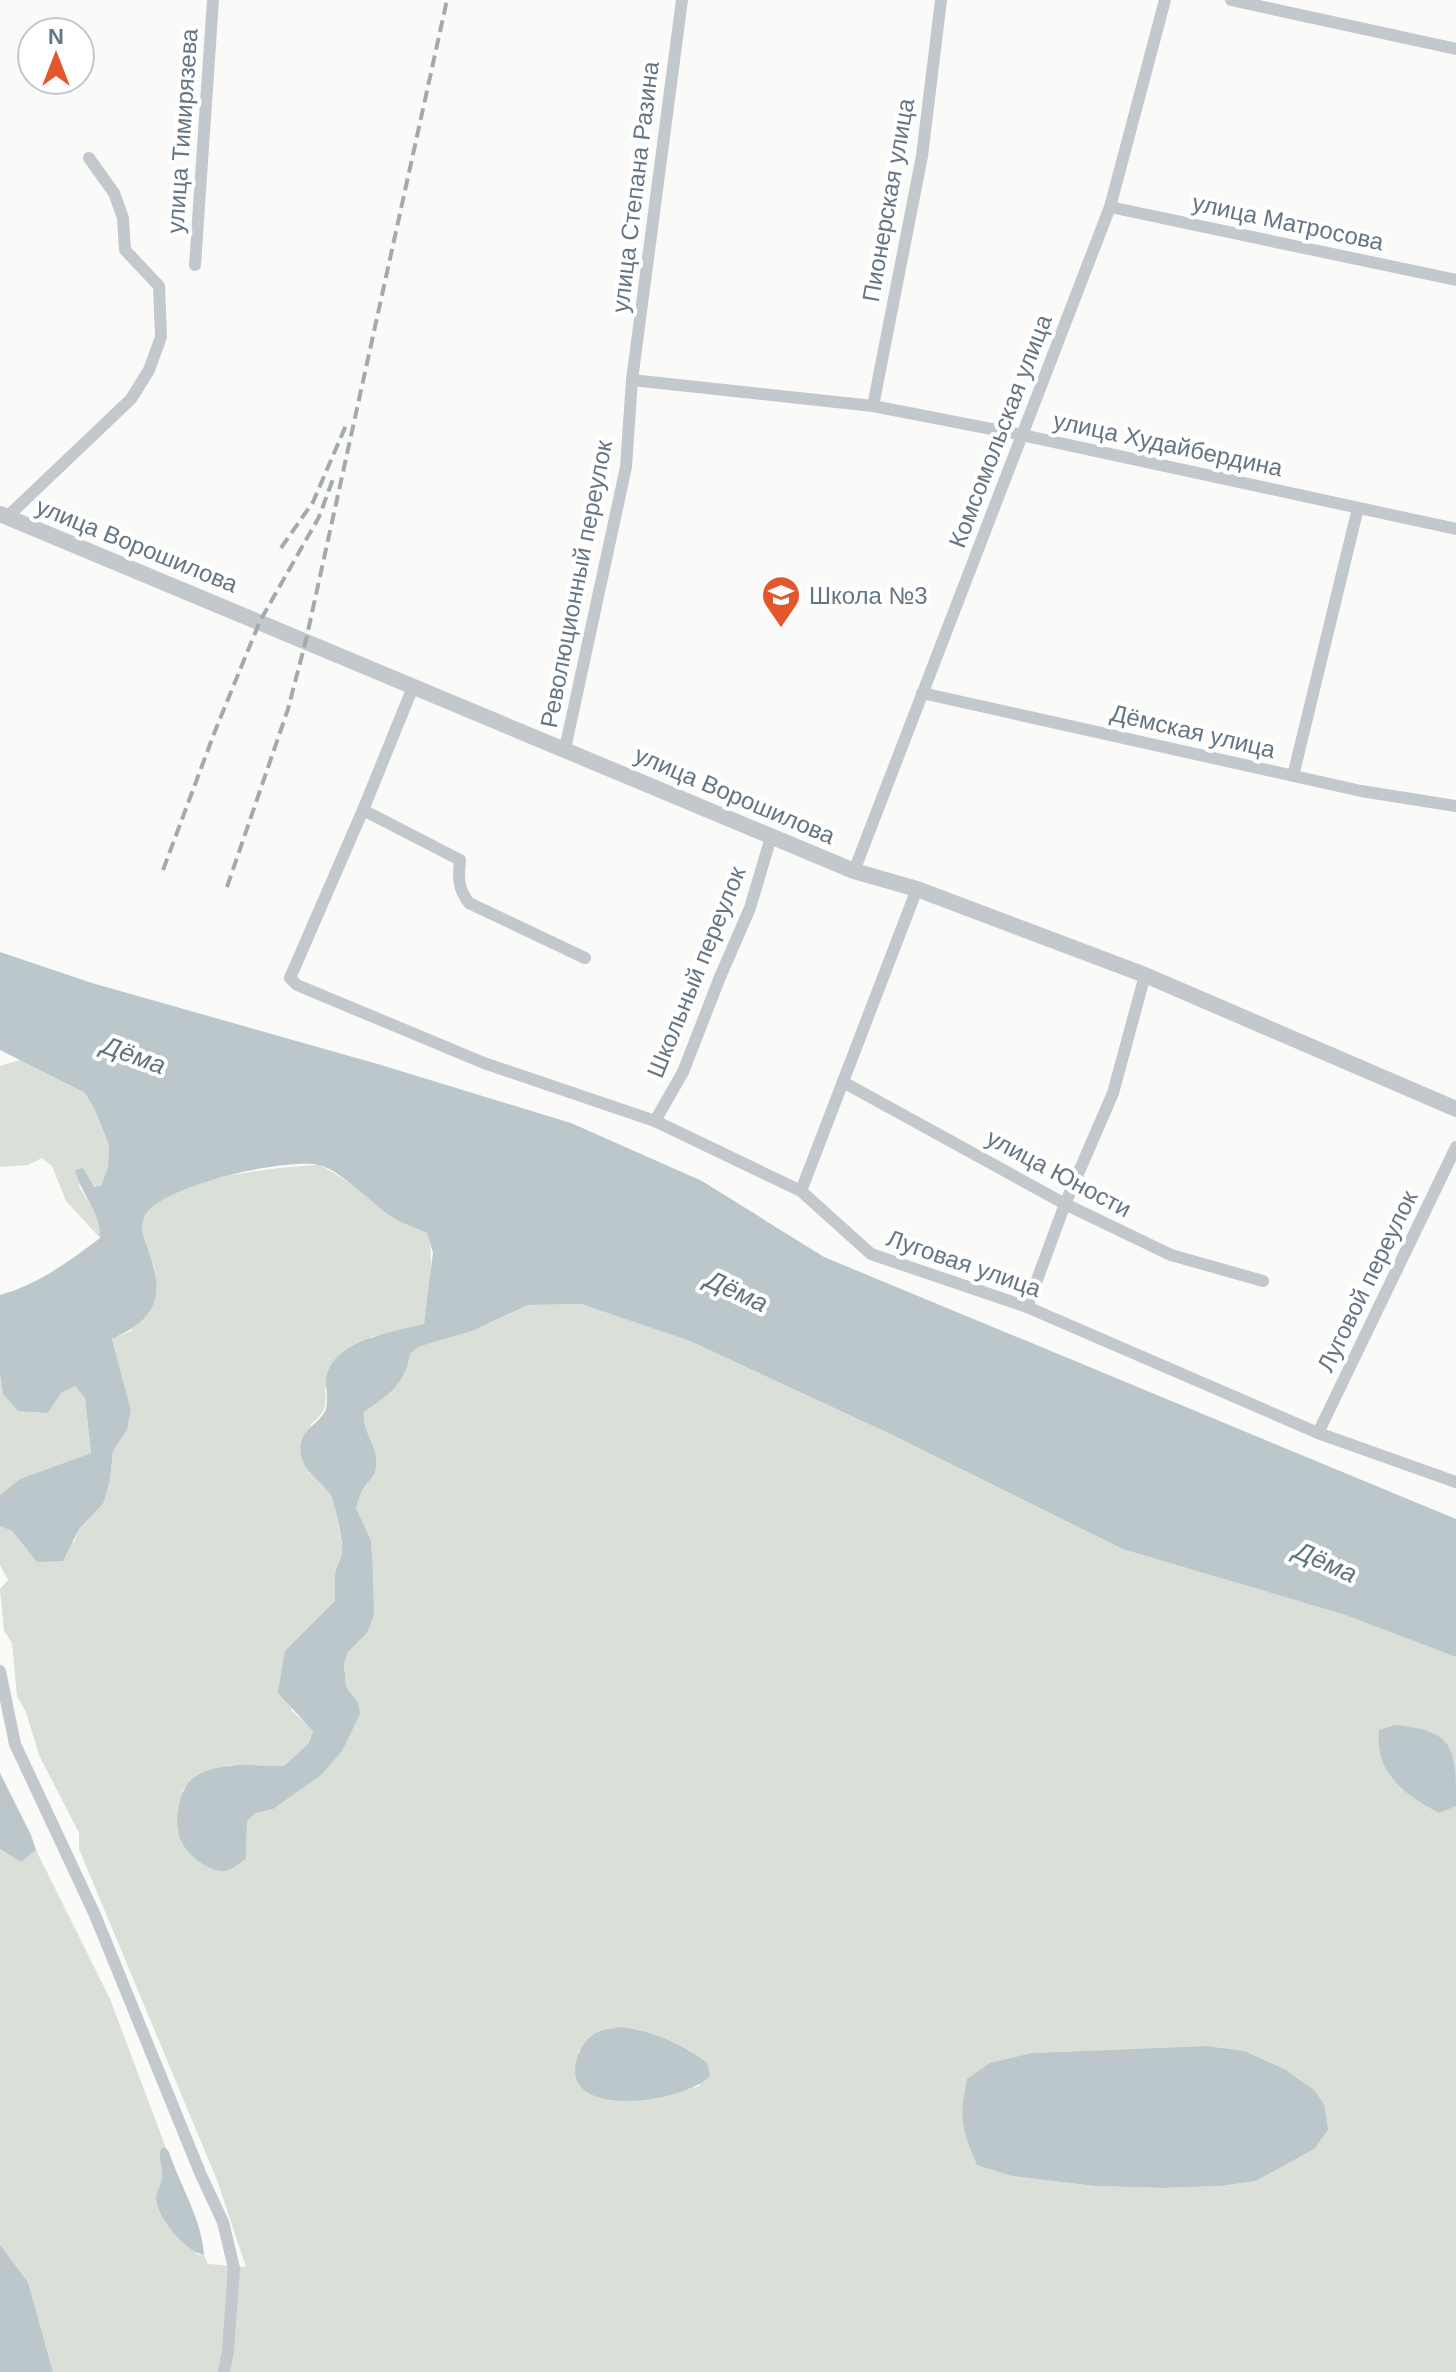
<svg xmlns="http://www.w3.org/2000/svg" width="1456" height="2372" viewBox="0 0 1456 2372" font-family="Arial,sans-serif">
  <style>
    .green { fill: #dadfd7; fill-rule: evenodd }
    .water { fill: #bbc7cb }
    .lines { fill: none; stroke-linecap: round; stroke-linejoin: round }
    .minor { stroke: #c3c8cc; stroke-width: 12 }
    .tertiary { stroke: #c3c8cc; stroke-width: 16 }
    .rail { stroke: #a2aab0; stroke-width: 4; stroke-dasharray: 12 6; stroke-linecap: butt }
    .labels { text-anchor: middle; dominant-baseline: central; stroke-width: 8; stroke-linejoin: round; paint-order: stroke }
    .street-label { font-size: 24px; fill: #657683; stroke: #fff }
    .poi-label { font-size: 24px; fill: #657683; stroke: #fff; text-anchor: start }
    .water-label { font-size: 26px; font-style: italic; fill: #60757c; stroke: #fff }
  </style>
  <rect width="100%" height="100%" fill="#fafaf8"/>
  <g class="green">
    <path d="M20 1060 85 1093 95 1110 109 1145 108 1167 101 1186 98 1188 90 1184 83 1168 79 1187 101 1221 100 1238 66 1201 52 1166 42 1158 28 1165 0 1167V1066Z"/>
    <path d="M320 1165 349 1182 392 1217 428 1233C435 1263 429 1293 424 1324L371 1337 325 1389C327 1407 325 1413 311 1424L309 1472 326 1487 334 1503 343 1550 336 1568 335 1601 325 1613 291 1710 313 1730 308 1744 284 1766 229 1765 196 1775 182 1791 227 1871 246 1859 247 1821 256 1813 273 1809 358 1702 346 1687 344 1664 348 1652 367 1633 372 1553 371 1540 356 1508C358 1502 360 1494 363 1489 368 1481 374 1478 376 1468 380 1447 361 1432 364 1412 388 1396 406 1383 410 1354L418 1347 472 1331 528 1305 581 1304 690 1341 899 1438 1456 1657V2372H53L28 2282 0 2245V1849L21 1862 36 1850 110 1999 166 2148H161C158 2158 163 2166 163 2176 163 2186 156 2193 156 2203L198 2255H204L208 2264 246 2267 217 2180 79 1849V1833L39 1755 26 1712 17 1696 12 1643 4 1631 0 1589 8 1580 0 1565V1526L12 1531 37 1562 74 1542 79 1529 103 1504 110 1481 113 1451 127 1430 131 1410 112 1339 131 1331 155 1269C151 1257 141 1240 141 1228 141 1179 284 1166 320 1165ZM618 2027 691 2051 700 2086 653 2098 607 2099 578 2052 594 2034ZM1205 2046C1249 2059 1297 2064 1324 2104L1314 2149 1256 2181 1221 2186 1163 2188 1095 2186 1012 2176 991 2063 1032 2053Z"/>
    <path d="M0 1373 3 1394 48 1413 61 1393 75 1386 85 1398 91 1453 20 1479 0 1495Z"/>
  </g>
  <g class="water">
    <path d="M0 952 92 983 381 1065 571 1123 702 1181 824 1257 1456 1519V1657L1346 1615 1123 1549 899 1438 690 1341 581 1304 528 1305 472 1331 418 1347 410 1354C406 1383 388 1396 364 1412 361 1432 380 1447 376 1468 374 1478 368 1481 363 1489 360 1494 358 1502 356 1508L371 1540 372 1553 374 1615 367 1633 348 1652 344 1664 346 1687 358 1702 360 1714 342 1751 321 1775 273 1809 256 1813 247 1821 246 1859C239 1863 232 1870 225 1871 207 1872 183 1852 179 1835 174 1815 180 1783 199 1774 226 1761 255 1766 284 1766L308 1744 313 1731 278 1693 285 1651 335 1601C335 1591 334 1580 336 1570 337 1564 341 1559 342 1552 344 1545 335 1506 332 1498 324 1481 304 1474 301 1454 298 1431 315 1427 324 1413 331 1402 323 1383 328 1371 340 1339 396 1331 424 1324L433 1253 427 1233C415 1227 400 1223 389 1215 371 1202 340 1170 319 1165 288 1157 155 1186 144 1218 139 1230 145 1240 149 1253 166 1298 154 1320 112 1339L131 1410 127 1430 113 1451 110 1481 103 1504 79 1529 63 1561 37 1562 12 1531 0 1526V1495L20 1479 91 1453 85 1398 75 1386 61 1393 48 1413 18 1411 3 1394 0 1373V1295C37 1285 70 1261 100 1238 102 1213 81 1195 75 1170L83 1168 94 1187 101 1186 108 1167 109 1145 95 1110 85 1093 0 1050Z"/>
    <path d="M1395 1725C1456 1731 1456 1749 1456 1806L1439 1813C1405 1795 1374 1772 1379 1730Z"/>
    <path d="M0 1773 31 1835 36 1850 21 1862 0 1849Z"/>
    <path d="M618 2027C650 2030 681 2043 707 2063L710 2076C688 2098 607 2113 582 2088 567 2073 579 2044 594 2034 600 2030 611 2029 618 2027Z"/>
    <path d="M1205 2046 1244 2051 1286 2070 1314 2090 1324 2104 1328 2130 1314 2149 1256 2181 1221 2186 1163 2188 1095 2186 1012 2176 977 2165C961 2127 959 2119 967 2079L990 2063 1032 2053Z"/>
    <path d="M161 2148H166L169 2152C180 2186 202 2219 204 2255 186 2252 156 2216 156 2198 157 2189 163 2183 162 2174 162 2164 158 2157 161 2148Z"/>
    <path d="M0 2245 28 2282 53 2372H0Z"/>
  </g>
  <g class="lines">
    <g class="minor">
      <path d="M1231 0 1456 49"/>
      <path d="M1110 207 1456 280"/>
      <path d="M195 265 213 0"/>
      <path d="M632 380 873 406 1022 435 1456 529"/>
      <path d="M873 406 922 156 941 0"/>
      <path d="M7 517 131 399 149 370 161 337 159 286 125 250 123 218 114 193 89 158"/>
      <path d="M413 687 363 810 290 978 297 985 484 1063 655 1121 801 1191 871 1254 1027 1307 1318 1433 1456 1482"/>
      <path d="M922 693 1361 791 1456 806"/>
      <path d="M565 749 626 467 632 380 682 0"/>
      <path d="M1293 776 1358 508"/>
      <path d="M363 810 460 860C458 877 458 889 469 903L585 958"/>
      <path d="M854 871 1110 207 1165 0"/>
      <path d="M843 1082 1065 1204 1171 1255 1263 1281"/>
      <path d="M655 1121 683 1072 720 977 750 908 771 837"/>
      <path d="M801 1191 917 889"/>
      <path d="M1027 1307 1065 1204 1113 1093 1145 975"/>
      <path d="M1318 1433 1456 1147"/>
      <path d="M0 1671 15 1744 95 1915 201 2175 223 2222 234 2268 228 2351 224 2372"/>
    </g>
    <path class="tertiary" d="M0 514 854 871 917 889 1145 975 1456 1109"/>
    <g class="rail">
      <path d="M281 548 313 502 347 423"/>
      <path d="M163 870 215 731 260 621 319 517 333 479"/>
      <path d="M227 887 288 709 306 640 447 0"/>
    </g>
  </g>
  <defs>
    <g id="school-pin" transform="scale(2)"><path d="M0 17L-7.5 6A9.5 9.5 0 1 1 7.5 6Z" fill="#e4572e" stroke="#fff"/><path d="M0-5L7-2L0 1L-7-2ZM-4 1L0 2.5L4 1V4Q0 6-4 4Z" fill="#fff"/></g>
  </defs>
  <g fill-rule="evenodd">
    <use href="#school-pin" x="781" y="595"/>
  </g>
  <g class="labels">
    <g class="street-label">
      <text transform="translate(182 131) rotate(-86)">улица Тимирязева</text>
      <text transform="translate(635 187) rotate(-83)">улица Степана Разина</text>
      <text transform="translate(888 200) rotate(-80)">Пионерская улица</text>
      <text transform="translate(1288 222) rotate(12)">улица Матросова</text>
      <text transform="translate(1000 431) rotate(-69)">Комсомольская улица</text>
      <text transform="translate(1168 444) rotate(12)">улица Худайбердина</text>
      <text transform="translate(137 545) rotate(22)">улица Ворошилова</text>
      <text transform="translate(576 584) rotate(-79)">Революционный переулок</text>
      <text transform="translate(1193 731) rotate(13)">Дёмская улица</text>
      <text transform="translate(735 795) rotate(23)">улица Ворошилова</text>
      <text transform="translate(696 972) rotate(-68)">Школьный переулок</text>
      <text transform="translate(1059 1173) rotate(28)">улица Юности</text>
      <text transform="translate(964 1263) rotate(19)">Луговая улица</text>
      <text transform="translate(1367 1281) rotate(-64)">Луговой переулок</text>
    </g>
    <g class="poi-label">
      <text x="809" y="595">Школа №3</text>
    </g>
    <g class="water-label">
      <text transform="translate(134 1055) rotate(20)">Дёма</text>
      <text transform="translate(737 1291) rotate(25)">Дёма</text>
      <text transform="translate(1326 1562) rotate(24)">Дёма</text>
    </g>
  </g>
  <g transform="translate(56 56)"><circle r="38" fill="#ffffff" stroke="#c1c8cd" stroke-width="2"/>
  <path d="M0-6L14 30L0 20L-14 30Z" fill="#e4572e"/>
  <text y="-12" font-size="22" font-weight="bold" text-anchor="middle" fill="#657683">N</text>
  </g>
</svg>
